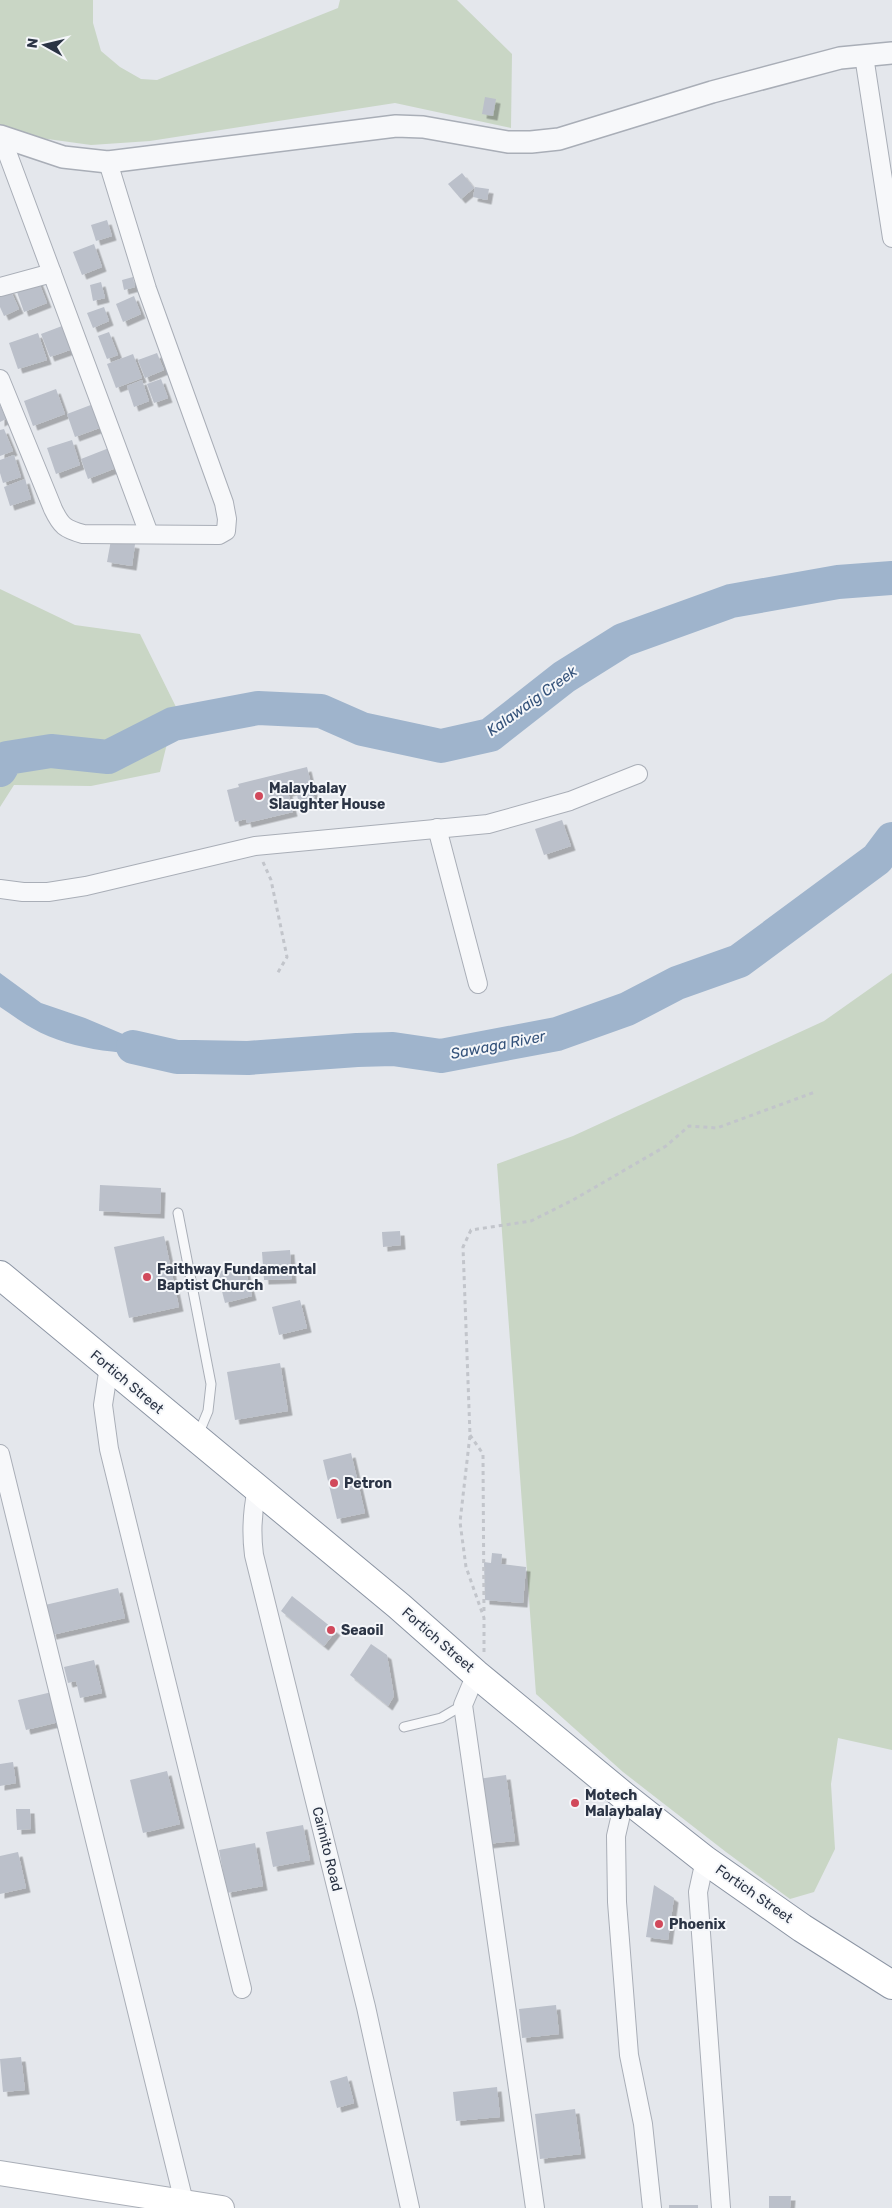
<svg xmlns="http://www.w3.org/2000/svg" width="892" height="2208" viewBox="0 0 892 2208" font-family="Rubik,sans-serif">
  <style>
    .green { fill: #c9d6c5 }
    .water { fill: #9fb4cc }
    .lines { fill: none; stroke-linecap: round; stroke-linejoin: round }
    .river { stroke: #9fb4cc; stroke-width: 34 }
    .building { fill: #bbc0ca; filter: url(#shadow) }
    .service-casing { stroke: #a9aeb7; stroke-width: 11 }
    .minor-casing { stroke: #a9aeb7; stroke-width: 20 }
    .tertiary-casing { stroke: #a9aeb7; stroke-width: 24 }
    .secondary-casing { stroke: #a9aeb7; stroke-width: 26 }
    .trunk-casing { stroke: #8b94a3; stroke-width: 30 }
    .path { stroke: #c2c5cb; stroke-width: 3; stroke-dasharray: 4 4; stroke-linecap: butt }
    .service { stroke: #f7f8fa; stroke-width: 9 }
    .minor { stroke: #f7f8fa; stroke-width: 18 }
    .tertiary { stroke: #f7f8fa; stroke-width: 21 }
    .secondary { stroke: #fff; stroke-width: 24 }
    .trunk { stroke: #fff; stroke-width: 28 }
    .poi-dot { fill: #d1495b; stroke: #f4f6f9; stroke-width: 2 }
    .labels { text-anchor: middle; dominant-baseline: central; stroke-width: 4; stroke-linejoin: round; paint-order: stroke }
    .poi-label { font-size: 14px; font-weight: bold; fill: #2b3445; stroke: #f4f6f9; text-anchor: start }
    .street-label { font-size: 14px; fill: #2b3445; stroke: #f4f6f9 }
    .water-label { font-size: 15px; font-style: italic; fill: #34527a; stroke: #f4f6f9 }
  </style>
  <defs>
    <filter id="shadow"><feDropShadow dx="4.5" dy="4.5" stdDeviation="0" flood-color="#0004"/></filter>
  </defs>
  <rect width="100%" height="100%" fill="#e4e7ec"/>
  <g class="green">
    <path d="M0 0H93V23L101 51 120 67 141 79 157 80 338 8 340 0H457L512 54 511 128 395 103 150 141 91 145 33 137 0 125Z"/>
    <path d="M0 589 75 625 140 634 176 707 160 772 91 786 14 785 0 807Z"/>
    <path d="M892 973V1750L838 1738 831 1784 835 1849 814 1892 790 1899 726 1852 623 1772 536 1694 497 1164 573 1136 824 1021Z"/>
  </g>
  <path class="water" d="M0 973 41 1003 85 1018 177 1057C129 1053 75 1053 32 1028 21 1022 11 1014 0 1007Z"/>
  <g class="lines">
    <g class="river">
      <path d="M0 770 7 758 51 751 108 757 173 724 258 708 321 711 362 729 441 746 490 735 564 677 623 640 731 601 838 582 892 578"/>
      <path d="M133 1047 177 1057H194L248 1058 357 1050 393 1049 441 1056 557 1034 627 1009 677 983 739 961 877 859 892 839"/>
    </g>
  </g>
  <g class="building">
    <path d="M485 97 496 99 493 116 482 114Z"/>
    <path d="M462 173 474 188 461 199 448 184Z"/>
    <path d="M475 187 489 189 487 200 473 197Z"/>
    <path d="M107 220 112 236 96 241 91 225Z"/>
    <path d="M94 244 102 267 82 275 73 252Z"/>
    <path d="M133 277 135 287 124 290 122 280Z"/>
    <path d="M38 280 47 303 24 312 16 289Z"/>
    <path d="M101 282 105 298 93 301 90 285Z"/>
    <path d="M10 289 19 309 4 316 0 307V293Z"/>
    <path d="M134 296 141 314 123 322 116 304Z"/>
    <path d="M104 307 109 321 93 328 87 313Z"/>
    <path d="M62 326 70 350 50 357 41 334Z"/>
    <path d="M109 332 118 355 107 359 98 336Z"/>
    <path d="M38 333 47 360 18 369 9 343Z"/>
    <path d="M157 353 164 370 145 378 138 360Z"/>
    <path d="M133 354 142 378 116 388 107 364Z"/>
    <path d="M161 379 168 398 154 403 147 384Z"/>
    <path d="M142 380 149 401 134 407 127 386Z"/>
    <path d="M56 389 65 414 33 426 24 401Z"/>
    <path d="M96 403 105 426 75 437 67 414Z"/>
    <path d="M0 405 6 419 0 422Z"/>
    <path d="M4 429 13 451 0 456V430Z"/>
    <path d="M72 440 80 465 56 474 47 448Z"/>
    <path d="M109 448 116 468 88 479 81 459Z"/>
    <path d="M14 455 21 477 3 483 0 473V460Z"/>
    <path d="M25 479 31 499 10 506 4 487Z"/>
    <path d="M111 540 135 544 132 566 107 562Z"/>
    <path d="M307 767 315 800 299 804 296 790 288 792 293 812 247 823 246 819 235 822 227 790 239 787 238 784Z"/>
    <path d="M562 820 571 846 544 855 535 829Z"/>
    <path d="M100 1185 161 1188 160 1214 99 1211Z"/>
    <path d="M400 1231 401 1245 383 1247 382 1232Z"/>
    <path d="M164 1236 179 1307 129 1318 114 1247Z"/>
    <path d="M290 1250 292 1279 264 1280 262 1252Z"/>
    <path d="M244 1265 252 1296 225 1303 217 1272Z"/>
    <path d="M300 1300 307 1328 279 1335 272 1307Z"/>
    <path d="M280 1363 288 1411 235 1420 227 1372Z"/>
    <path d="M351 1453 365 1513 337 1519 323 1460Z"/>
    <path d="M492 1553 502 1554 501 1564 526 1567 523 1603 485 1600 484 1562 491 1563Z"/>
    <path d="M118 1588 125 1618 52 1635 45 1605Z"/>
    <path d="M292 1596 336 1631 324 1646 281 1611Z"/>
    <path d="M371 1644 387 1655 394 1696 388 1706 350 1675Z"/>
    <path d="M94 1660 102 1693 80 1698 76 1681 68 1683 64 1667Z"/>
    <path d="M52 1692 59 1722 26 1730 18 1700Z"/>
    <path d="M13 1762 16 1783 0 1786V1764Z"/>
    <path d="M167 1771 180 1824 143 1833 130 1780Z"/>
    <path d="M506 1775 515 1841 487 1844 478 1779Z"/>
    <path d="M16 1809H30L31 1829 17 1830Z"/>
    <path d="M303 1825 310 1860 273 1867 266 1832Z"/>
    <path d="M255 1843 263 1886 227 1893 219 1850Z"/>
    <path d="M18 1852 26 1888 0 1894V1856Z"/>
    <path d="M654 1885 674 1898 668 1940 646 1937Z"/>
    <path d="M556 2005 559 2034 522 2038 519 2009Z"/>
    <path d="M21 2057 25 2090 3 2092 0 2059Z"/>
    <path d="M347 2076 354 2103 337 2108 330 2081Z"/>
    <path d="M497 2087 500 2117 456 2121 453 2092Z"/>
    <path d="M575 2109 581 2154 540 2159 535 2114Z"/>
    <path d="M769 2196H791L790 2208H769Z"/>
    <rect x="669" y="2205" width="29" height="3"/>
  </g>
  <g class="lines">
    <g class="service-casing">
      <g id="service">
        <path d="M178 1213 211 1384 208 1411 198 1435"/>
        <path d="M404 1727 441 1718 463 1705"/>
      </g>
    </g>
    <g class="minor-casing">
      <g id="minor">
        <path d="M864 56 892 238"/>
        <path d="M1 136 149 534"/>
        <path d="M0 287 52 273"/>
        <path d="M0 379 53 509C61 526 65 529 83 534L219 535 226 531 227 519 224 503 147 289 108 162"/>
        <path d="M437 828 478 984"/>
        <path d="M0 889 23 892H48L86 886 255 846 488 824 570 801 638 774"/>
        <path d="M109 1366 103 1405 109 1449 242 1989"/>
        <path d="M0 1454 184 2202"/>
        <path d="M257 1489C252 1512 251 1532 254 1555L366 2007 410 2208"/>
        <path d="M476 1674 463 1705 535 2208"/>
        <path d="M625 1797 616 1836 617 1902 629 2055 643 2124 652 2208"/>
        <path d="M705 1860 698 1892 721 2208"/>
      </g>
    </g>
    <g class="tertiary-casing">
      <path id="tertiary" d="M0 136 63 157 108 162 396 126 423 127 508 142H531L559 139 712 92 840 58 892 53"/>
    </g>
    <g class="secondary-casing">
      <path id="secondary" d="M0 2173 222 2208"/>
    </g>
    <g class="trunk-casing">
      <path id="trunk" d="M0 1275 399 1606 476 1674 625 1797 705 1860 802 1928 892 1985"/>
    </g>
    <g class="path">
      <path d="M263 862 271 880 287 957 277 974"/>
      <path d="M470 1435 483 1454 484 1615"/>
      <path d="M484 1652V1618L466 1567 460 1522 470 1435 463 1247 471 1230 531 1221 573 1200 666 1146 689 1126 717 1128 815 1092"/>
    </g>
    <use href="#service" class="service"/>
    <use href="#minor" class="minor"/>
    <use href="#tertiary" class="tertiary"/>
    <use href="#secondary" class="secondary"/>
    <use href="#trunk" class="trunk"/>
  </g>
  <g class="poi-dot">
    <circle cx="259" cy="796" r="5"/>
    <circle cx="147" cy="1277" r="5"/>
    <circle cx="334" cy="1483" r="5"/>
    <circle cx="331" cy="1630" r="5"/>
    <circle cx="575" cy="1803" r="5"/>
    <circle cx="659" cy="1924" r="5"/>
  </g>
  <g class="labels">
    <g class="poi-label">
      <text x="269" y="788">Malaybalay<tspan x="269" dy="16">Slaughter House</tspan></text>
      <text x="157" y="1269">Faithway Fundamental<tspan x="157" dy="16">Baptist Church</tspan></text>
      <text x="344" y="1483">Petron</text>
      <text x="341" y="1630">Seaoil</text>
      <text x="585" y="1795">Motech<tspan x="585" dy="16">Malaybalay</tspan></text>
      <text x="669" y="1924">Phoenix</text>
    </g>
    <g class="street-label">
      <text transform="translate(127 1382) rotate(40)">Fortich Street</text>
      <text transform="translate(438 1640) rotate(41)">Fortich Street</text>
      <text transform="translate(327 1849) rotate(76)">Caimito Road</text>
      <text transform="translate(754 1894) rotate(35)">Fortich Street</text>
    </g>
    <g class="water-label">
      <text transform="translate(532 701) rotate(-36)">Kalawaig Creek</text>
      <text transform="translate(498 1045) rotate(-11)">Sawaga River</text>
    </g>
  </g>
  <g transform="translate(45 45) rotate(278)" stroke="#f4f6f9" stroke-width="4" paint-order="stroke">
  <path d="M0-4L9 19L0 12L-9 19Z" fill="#2b3445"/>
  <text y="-8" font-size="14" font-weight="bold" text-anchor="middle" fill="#2b3445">N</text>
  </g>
</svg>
